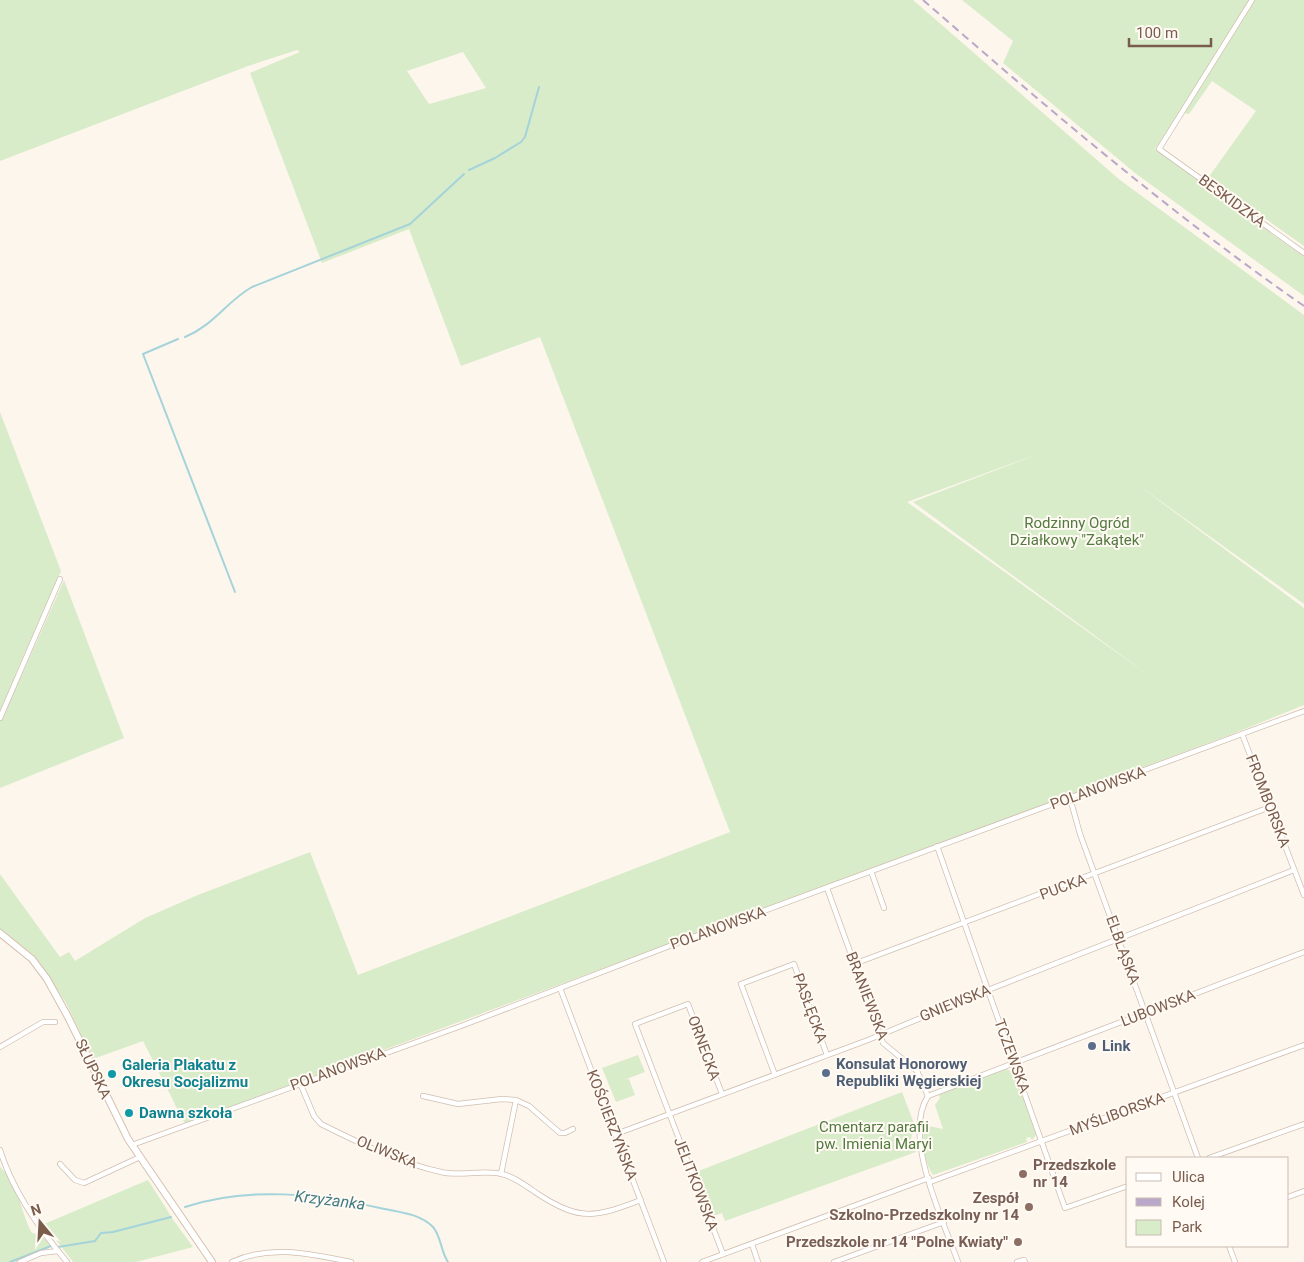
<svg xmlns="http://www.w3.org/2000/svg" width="1304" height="1262" viewBox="0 0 1304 1262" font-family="Roboto,sans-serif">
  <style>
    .green { fill: #d8ecc9; fill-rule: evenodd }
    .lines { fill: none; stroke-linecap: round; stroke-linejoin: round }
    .stream { stroke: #a5d3da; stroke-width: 2 }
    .street-casing { stroke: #d1beb0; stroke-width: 6 }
    .secondary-casing { stroke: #d6c0b0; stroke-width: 8 }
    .street { stroke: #fff; stroke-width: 4.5 }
    .secondary { stroke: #fff; stroke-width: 6 }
    .rail { stroke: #b9a8c9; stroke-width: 2; stroke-dasharray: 8 5; stroke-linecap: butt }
    .service-dot { fill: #5c6f8a; stroke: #fffaf3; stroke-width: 2 }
    .culture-dot { fill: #0f9aa8; stroke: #fffaf3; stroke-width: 2 }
    .education-dot { fill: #8d6e63; stroke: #fffaf3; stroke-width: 2 }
    .labels { text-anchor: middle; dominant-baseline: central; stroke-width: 4; stroke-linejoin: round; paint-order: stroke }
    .street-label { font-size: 15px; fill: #7a5c4d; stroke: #fffaf3 }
    .park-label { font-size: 15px; fill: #537a41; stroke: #fffaf3 }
    .service-label { font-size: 15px; font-weight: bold; fill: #4e5e75; stroke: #fffaf3; text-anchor: start }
    .culture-label { font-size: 15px; font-weight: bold; fill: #0d838f; stroke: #fffaf3; text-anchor: start }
    .education-label { font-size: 15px; font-weight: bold; fill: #785e54; stroke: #fffaf3; text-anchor: end }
    .water-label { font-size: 16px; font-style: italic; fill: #437c86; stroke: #fffaf3 }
  </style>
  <rect width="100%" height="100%" fill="#fdf6ec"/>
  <g class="green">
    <path d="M0 0H913L1120 180 1304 315V604L1134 482 1304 608V705L1230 735 185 1124 143 1041 93 1059 66 1003 36 958 0 929V874L60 957 69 952 75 961 145 918 198 895 310 852 358 975 730 832 540 337 461 366 409 229 322 263 250 73 300 52 297 50 248 66 0 161ZM463 52 486 88 429 104 407 71ZM1038 454 913 502 1151 677 907 502Z"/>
    <path d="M962 0H1304V246L1208 178 1256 111 1212 81 1189 114 1180 112 1155 149 1304 257V296L1135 173 1003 63 1013 41Z"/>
    <path d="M0 412 61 571 16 673 22 675 64 580 124 738 0 788Z"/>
    <path d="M638 1055 645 1072 624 1080 629 1079 635 1095 616 1102 602 1068Z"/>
    <path d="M1006 1069C1023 1073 1031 1119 1037 1134L1032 1140 1030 1137 1026 1138 1027 1142 933 1175C924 1162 922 1141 924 1125L943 1129 935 1105 940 1098 939 1094Z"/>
    <path d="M902 1092 915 1126 911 1138 916 1152 725 1221 722 1213 713 1216 696 1172Z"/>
    <path d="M0 1167C21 1186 19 1210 32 1233L41 1235 51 1246 17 1262H0Z"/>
    <path d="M148 1180 174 1221 193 1247 136 1262H73L44 1224Z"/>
  </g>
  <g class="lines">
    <g class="stream">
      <path d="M469 170 495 158 521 142 525 137 539 87"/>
      <path d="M185 337C214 325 227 301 252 287L410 224 464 174"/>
      <path d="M178 339 143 354 235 592"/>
      <path d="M185 1207C248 1186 317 1194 380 1208 398 1212 419 1213 433 1227 441 1236 441 1252 448 1262"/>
      <path d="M58 1247 95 1241 101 1233 113 1232 171 1217"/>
      <path d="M10 1262 51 1246"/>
    </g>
    <g class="street-casing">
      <g id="street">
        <path d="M1252 0 1159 149 1304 253"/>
        <path d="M0 718 60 579"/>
        <path d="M1242 734 1304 895"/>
        <path d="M1070 798 1080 834 1198 1158"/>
        <path d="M937 846 1065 1208 1128 1186"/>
        <path d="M871 871 884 908"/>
        <path d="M827 888 883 1043 917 1071 928 1096C902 1136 943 1220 958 1262"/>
        <path d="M854 964 1270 807"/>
        <path d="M560 988 664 1262"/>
        <path d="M0 1047 43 1022H55"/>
        <path d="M775 1075 741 984 794 964 827 1055"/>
        <path d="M300 1083 314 1116 321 1124C359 1143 400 1163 441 1172 461 1177 482 1169 502 1174 515 1177 526 1186 538 1194 581 1222 596 1217 641 1200"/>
        <path d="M722 1094 688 1004 635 1024 723 1254"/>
        <path d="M423 1096 458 1104 502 1099 516 1100 529 1106 560 1133H565L573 1129"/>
        <path d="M928 1096 1304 952"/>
        <path d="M616 1134 868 1040 988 990 1294 870"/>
        <path d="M132 1145 461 1026 693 937 1304 711"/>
        <path d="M0 1150C12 1189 41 1231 67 1262"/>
        <path d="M1209 1158 1304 1124"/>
        <path d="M60 1164 75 1180 84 1183 140 1157"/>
        <path d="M501 1174 516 1100"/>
        <path d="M930 1182 1304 1045"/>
        <path d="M1288 1197 1304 1191"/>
        <path d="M752 1244 758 1262"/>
        <path d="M1229 1246 1235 1262"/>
        <path d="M20 1262 41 1253 58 1251"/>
        <path d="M232 1262C272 1244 310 1254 351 1262"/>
        <path d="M702 1262 929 1178"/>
        <path d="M834 1262 944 1222"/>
        <path d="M1017 1262 1024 1260 1025 1262"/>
      </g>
    </g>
    <g class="secondary-casing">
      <path id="secondary" d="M0 933 32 959 47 979 68 1017 128 1139 212 1262"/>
    </g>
    <use href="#street" class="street"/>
    <use href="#secondary" class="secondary"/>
    <path class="rail" d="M923 0C1046 107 1170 213 1304 306"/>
  </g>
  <g class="service-dot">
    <circle cx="1092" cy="1046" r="5"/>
    <circle cx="826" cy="1073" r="5"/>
  </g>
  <g class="culture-dot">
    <circle cx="112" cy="1074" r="5"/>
    <circle cx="129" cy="1113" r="5"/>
  </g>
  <g class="education-dot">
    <circle cx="1023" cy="1174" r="5"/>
    <circle cx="1029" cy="1207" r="5"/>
    <circle cx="1018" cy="1242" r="5"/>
  </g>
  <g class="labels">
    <g class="street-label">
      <text transform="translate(1232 201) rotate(36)">BESKIDZKA</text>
      <text transform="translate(1098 788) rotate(-20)">POLANOWSKA</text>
      <text transform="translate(1268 801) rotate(69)">FROMBORSKA</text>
      <text transform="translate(1063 887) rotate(-20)">PUCKA</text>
      <text transform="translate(718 928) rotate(-20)">POLANOWSKA</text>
      <text transform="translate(1123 950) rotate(70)">ELBLĄSKA</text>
      <text transform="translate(867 996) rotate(69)">BRANIEWSKA</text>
      <text transform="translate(955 1003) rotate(-22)">GNIEWSKA</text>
      <text transform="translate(810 1008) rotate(70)">PASŁĘCKA</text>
      <text transform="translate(1158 1008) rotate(-21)">LUBOWSKA</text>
      <text transform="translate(704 1048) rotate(70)">ORNECKA</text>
      <text transform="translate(1012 1056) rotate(70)">TCZEWSKA</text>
      <text transform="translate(93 1069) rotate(65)">SŁUPSKA</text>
      <text transform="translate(338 1069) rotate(-20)">POLANOWSKA</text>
      <text transform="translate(1117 1114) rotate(-20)">MYŚLIBORSKA</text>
      <text transform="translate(612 1125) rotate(69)">KOŚCIERZYŃSKA</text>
      <text transform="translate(387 1152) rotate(22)">OLIWSKA</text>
      <text transform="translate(696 1184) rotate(69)">JELITKOWSKA</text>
    </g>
    <g class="park-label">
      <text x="1077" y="523">Rodzinny Ogród<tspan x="1077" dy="17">Działkowy "Zakątek"</tspan></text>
      <text x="874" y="1127">Cmentarz parafii<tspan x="874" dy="17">pw. Imienia Maryi</tspan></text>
    </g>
    <g class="service-label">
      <text x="1102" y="1046">Link</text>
      <text x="836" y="1064">Konsulat Honorowy<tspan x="836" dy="17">Republiki Węgierskiej</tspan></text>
    </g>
    <g class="culture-label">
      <text x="122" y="1065">Galeria Plakatu z<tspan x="122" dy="17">Okresu Socjalizmu</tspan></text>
      <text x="139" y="1113">Dawna szkoła</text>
    </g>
    <g class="education-label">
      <text x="1033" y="1165" text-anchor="start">Przedszkole<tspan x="1033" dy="17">nr 14</tspan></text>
      <text x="1019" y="1198">Zespół<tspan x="1019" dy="17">Szkolno-Przedszkolny nr 14</tspan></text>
      <text x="1008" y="1242">Przedszkole nr 14 "Polne Kwiaty"</text>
    </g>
    <g class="water-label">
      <text transform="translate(330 1200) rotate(7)">Krzyżanka</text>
    </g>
  </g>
  <rect x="1126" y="1157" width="162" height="90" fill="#fffaf3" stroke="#cabbb1"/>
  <rect x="1136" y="1173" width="25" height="8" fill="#ffffff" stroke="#cabbb1"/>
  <text x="1172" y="1182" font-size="15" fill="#7a5c4d">Ulica</text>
  <rect x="1136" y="1198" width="25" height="8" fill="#b9a8c9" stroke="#cabbb1"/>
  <text x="1172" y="1207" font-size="15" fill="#7a5c4d">Kolej</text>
  <rect x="1136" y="1220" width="25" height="15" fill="#d8ecc9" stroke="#cabbb1"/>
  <text x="1172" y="1232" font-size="15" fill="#7a5c4d">Park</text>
  <g transform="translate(40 1222) rotate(342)" stroke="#fffaf3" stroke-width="4" paint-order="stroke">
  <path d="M0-4L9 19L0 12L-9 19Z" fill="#7a5c4d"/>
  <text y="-8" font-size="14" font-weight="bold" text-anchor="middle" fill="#7a5c4d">N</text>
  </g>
  <path d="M1129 38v8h82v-8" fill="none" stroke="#7a5c4d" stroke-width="2.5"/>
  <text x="1136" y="38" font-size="15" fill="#7a5c4d" stroke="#fffaf3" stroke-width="4" paint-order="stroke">100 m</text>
</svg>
